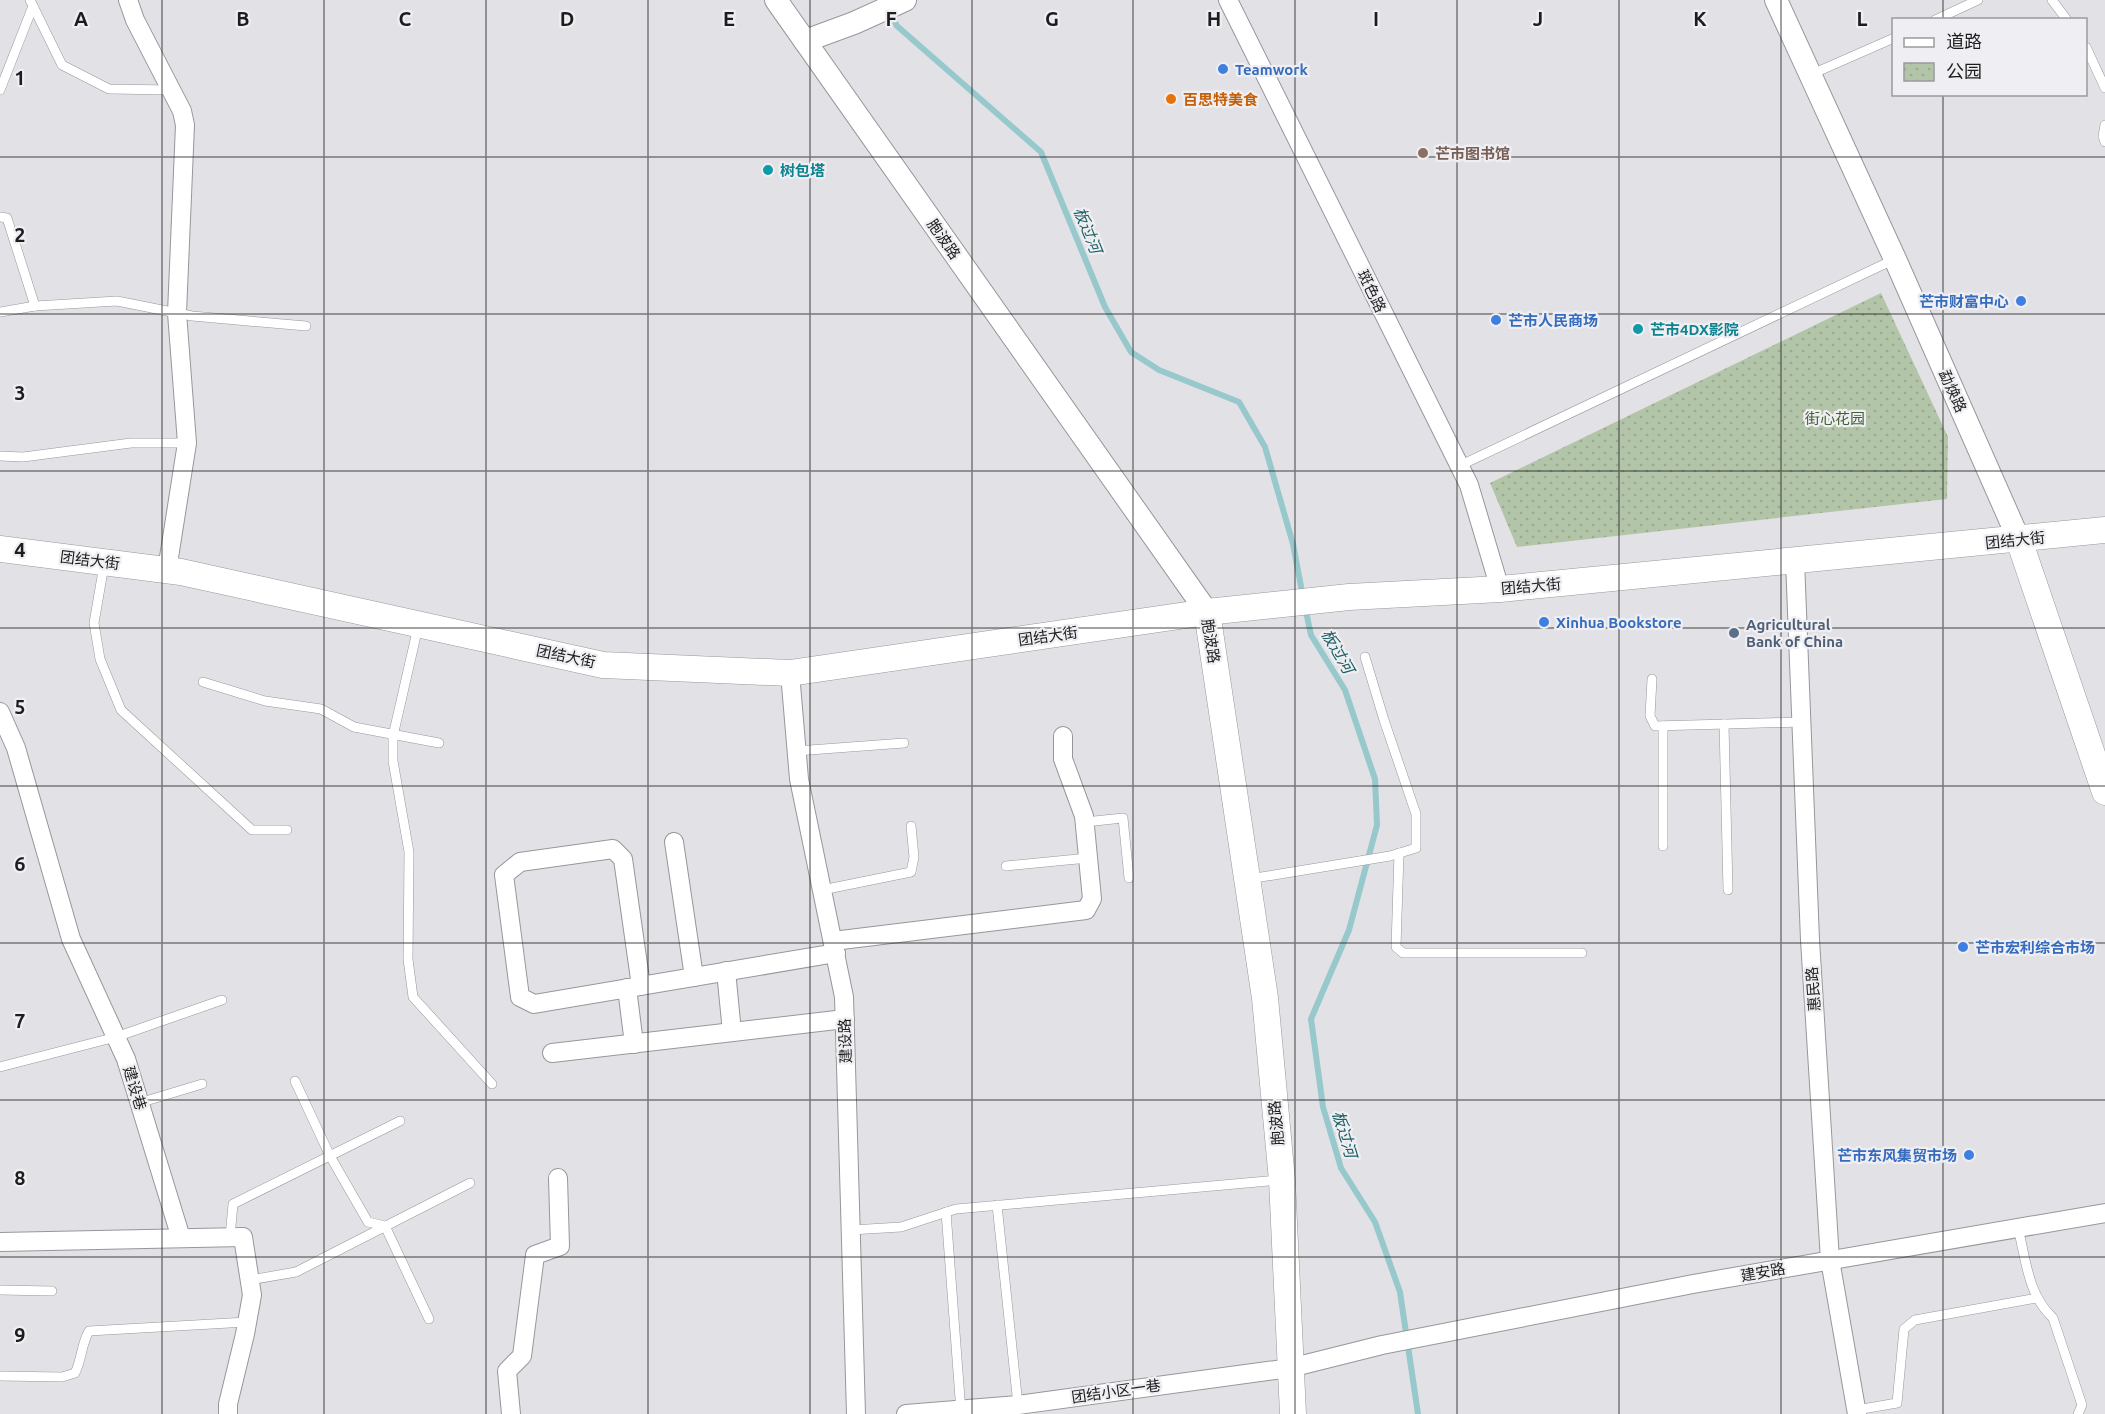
<svg xmlns="http://www.w3.org/2000/svg" width="2105" height="1414" viewBox="0 0 2105 1414" font-family="Ubuntu,'Noto Sans SC',sans-serif">
  <style>
    .park { fill: url(#park-dots) }
    .lines { fill: none; stroke-linecap: round; stroke-linejoin: round }
    .stream { stroke: #97c8cb; stroke-width: 6 }
    .service-casing { stroke: #97979b; stroke-width: 10 }
    .minor-casing { stroke: #97979b; stroke-width: 20 }
    .tertiary-casing { stroke: #97979b; stroke-width: 24 }
    .secondary-casing { stroke: #97979b; stroke-width: 27 }
    .service { stroke: #fff; stroke-width: 9 }
    .minor { stroke: #fff; stroke-width: 18 }
    .tertiary { stroke: #fff; stroke-width: 22 }
    .secondary { stroke: #fff; stroke-width: 26 }
    .grid { fill: none; stroke: #1d1d1e; stroke-width: 1.5; stroke-opacity: 0.55 }
    .shop-dot { fill: #3f7fe0; stroke: #efeff3; stroke-width: 2 }
    .food-dot { fill: #e8710a; stroke: #efeff3; stroke-width: 2 }
    .education-dot { fill: #8d6e63; stroke: #efeff3; stroke-width: 2 }
    .culture-dot { fill: #0f9aa8; stroke: #efeff3; stroke-width: 2 }
    .service-dot { fill: #5c6f8a; stroke: #efeff3; stroke-width: 2 }
    .labels { text-anchor: middle; dominant-baseline: central; stroke-width: 4.5; stroke-linejoin: round; paint-order: stroke }
    .shop-label { font-size: 15px; font-weight: bold; fill: #366cbe; stroke: #efeff3; text-anchor: start }
    .food-label { font-size: 15px; font-weight: bold; fill: #c56008; stroke: #efeff3; text-anchor: start }
    .education-label { font-size: 15px; font-weight: bold; fill: #785e54; stroke: #efeff3; text-anchor: start }
    .culture-label { font-size: 15px; font-weight: bold; fill: #0d838f; stroke: #efeff3; text-anchor: start }
    .street-label { font-size: 15px; fill: #1d1d1e; stroke: #efeff3 }
    .park-label { font-size: 15px; fill: #43602f; stroke: #efeff3 }
    .service-label { font-size: 15px; font-weight: bold; fill: #4e5e75; stroke: #efeff3; text-anchor: start }
    .water-label { font-size: 16px; font-style: italic; fill: #1e6165; stroke: #efeff3 }
    .grid-label { font-size: 20px; text-anchor: middle; font-weight: bold; fill: #1d1d1e; stroke: #efeff3; stroke-width: 4.5; stroke-linejoin: round; paint-order: stroke }
  </style>
  <defs>
    <pattern id="park-dots" width="8" height="8" patternUnits="userSpaceOnUse" patternTransform="scale(1.5)"><rect width="8" height="8" fill="#b3c5a8"/><path d="M2 2h.1M6 6h.1" fill="none" stroke="#9aa990" stroke-width="1.8" stroke-linecap="round"/></pattern>
  </defs>
  <rect width="100%" height="100%" fill="#e2e2e6"/>
  <path class="park" d="M1881 293 1948 437 1947 499 1517 547 1490 483Z"/>
  <g class="lines">
    <g class="stream">
      <path d="M889 11 897 26 1041 152 1105 307 1131 352 1159 370 1239 402 1265 447 1293 544 1303 597"/>
      <path d="M1305 607 1311 635 1345 690 1375 779 1377 825 1349 930 1311 1019 1323 1107 1341 1168 1375 1222 1400 1292 1418 1414"/>
    </g>
    <g class="service-casing">
      <g id="service">
        <path d="M30 0 62 65 109 89 170 90"/>
        <path d="M2052 0 2067 20"/>
        <path d="M1935 20 1978 0"/>
        <path d="M2086 47 2105 88"/>
        <path d="M1812 74 1894 38"/>
        <path d="M0 90 33 6"/>
        <path d="M2105 125 2103 136 2105 142"/>
        <path d="M0 217 7 218 35 306"/>
        <path d="M0 312 35 306 117 301 192 316 306 326"/>
        <path d="M0 456 23 457 131 443H187"/>
        <path d="M1459 466 1895 259"/>
        <path d="M104 565 94 623 100 659 121 710 252 830H287"/>
        <path d="M418 627 393 736V761L409 852 408 959 413 997 492 1084"/>
        <path d="M1652 679 1650 716 1655 726 1801 722"/>
        <path d="M203 682 265 701 321 709 354 727 439 743"/>
        <path d="M1724 724 1728 890"/>
        <path d="M1663 726V846"/>
        <path d="M796 751 904 743"/>
        <path d="M1085 822 1123 818 1129 878"/>
        <path d="M1399 853 1396 947 1403 953H1582"/>
        <path d="M1006 866 1088 858"/>
        <path d="M1249 879 1390 856 1416 848V814L1384 720 1365 657"/>
        <path d="M822 890 911 872 914 857 911 826"/>
        <path d="M0 1067 116 1037 222 1000"/>
        <path d="M295 1081 330 1156 368 1222 385 1226 429 1319"/>
        <path d="M139 1103 202 1084"/>
        <path d="M997 1205 1018 1405"/>
        <path d="M946 1212 961 1412"/>
        <path d="M2018 1228C2026 1260 2028 1295 2053 1318L2082 1405 2078 1414"/>
        <path d="M851 1230 901 1227 956 1209 1279 1180"/>
        <path d="M230 1237 233 1204 400 1121"/>
        <path d="M250 1280 296 1272 470 1183"/>
        <path d="M0 1290 52 1291"/>
        <path d="M0 1376 62 1377 75 1373C82 1359 81 1345 89 1331L247 1322"/>
        <path d="M1857 1410 1897 1403 1904 1329 1915 1320 2037 1298"/>
      </g>
    </g>
    <g class="minor-casing">
      <g id="minor">
        <path d="M128 0 135 20 182 111 185 125 177 313 187 443 167 570"/>
        <path d="M1228 0 1469 485 1500 589"/>
        <path d="M1795 561 1810 940 1830 1260 1857 1414"/>
        <path d="M790 673 799 779 844 997 856 1414"/>
        <path d="M0 712 16 748 71 939 126 1059 181 1238"/>
        <path d="M674 842 694 977"/>
        <path d="M833 941 1086 910 1092 899 1084 816 1063 759V736"/>
        <path d="M726 971 732 1032"/>
        <path d="M641 986 623 859 613 849 520 862 504 875 520 997 534 1004 836 953"/>
        <path d="M627 988 634 1044"/>
        <path d="M552 1053 845 1019"/>
        <path d="M0 1242 243 1237 252 1295 245 1334 228 1404V1414"/>
        <path d="M511 1414 507 1371 522 1356 535 1255 560 1246 558 1178"/>
        <path d="M906 1414 1018 1405 1290 1368 1382 1345 1693 1284 2105 1213"/>
      </g>
    </g>
    <g class="tertiary-casing">
      <g id="tertiary">
        <path d="M776 0 1207 612"/>
        <path d="M1776 0 1895 259 2019 540"/>
        <path d="M805 41 854 23 905 0"/>
      </g>
    </g>
    <g class="secondary-casing">
      <g id="secondary">
        <path d="M2019 540 2105 792"/>
        <path d="M0 549 181 572 603 665 790 673 1207 612 1349 597 1500 589 2105 530"/>
        <path d="M1207 612 1265 998 1282 1180 1293 1414"/>
      </g>
    </g>
    <use href="#service" class="service"/>
    <use href="#minor" class="minor"/>
    <use href="#tertiary" class="tertiary"/>
    <use href="#secondary" class="secondary"/>
  </g>
  <path class="grid" d="M162 0V1414M324 0V1414M486 0V1414M648 0V1414M810 0V1414M972 0V1414M1133 0V1414M1295 0V1414M1457 0V1414M1619 0V1414M1781 0V1414M1943 0V20M1943 94V1414M0 157H2105M0 314H2105M0 471H2105M0 628H2105M0 786H2105M0 943H2105M0 1100H2105M0 1257H2105"/>
  <g class="shop-dot">
    <circle cx="1223" cy="69" r="6"/>
    <circle cx="2021" cy="301" r="6"/>
    <circle cx="1496" cy="320" r="6"/>
    <circle cx="1544" cy="622" r="6"/>
    <circle cx="1963" cy="947" r="6"/>
    <circle cx="1969" cy="1155" r="6"/>
  </g>
  <circle class="food-dot" cx="1171" cy="99" r="6"/>
  <circle class="education-dot" cx="1423" cy="153" r="6"/>
  <g class="culture-dot">
    <circle cx="768" cy="170" r="6"/>
    <circle cx="1638" cy="329" r="6"/>
  </g>
  <circle class="service-dot" cx="1734" cy="633" r="6"/>
  <g class="labels">
    <g class="shop-label">
      <text x="1235" y="69">Teamwork</text>
      <text x="2009" y="301" text-anchor="end">芒市财富中心</text>
      <text x="1508" y="320">芒市人民商场</text>
      <text x="1556" y="622">Xinhua Bookstore</text>
      <text x="1975" y="947">芒市宏利综合市场</text>
      <text x="1957" y="1155" text-anchor="end">芒市东风集贸市场</text>
    </g>
    <g class="food-label">
      <text x="1183" y="99">百思特美食</text>
    </g>
    <g class="education-label">
      <text x="1435" y="153">芒市图书馆</text>
    </g>
    <g class="culture-label">
      <text x="780" y="170">树包塔</text>
      <text x="1650" y="329">芒市4DX影院</text>
    </g>
    <g class="street-label">
      <text transform="translate(944 239) rotate(55)">胞波路</text>
      <text transform="translate(1372 291) rotate(64)">斑色路</text>
      <text transform="translate(1953 391) rotate(66)">勐焕路</text>
      <text transform="translate(2015 540) rotate(-6)">团结大街</text>
      <text transform="translate(90 560) rotate(7)">团结大街</text>
      <text transform="translate(1531 586) rotate(-5)">团结大街</text>
      <text transform="translate(1048 636) rotate(-8)">团结大街</text>
      <text transform="translate(1211 641) rotate(81)">胞波路</text>
      <text transform="translate(566 656) rotate(12)">团结大街</text>
      <text transform="translate(1813 989) rotate(-94)">惠民路</text>
      <text transform="translate(845 1041) rotate(-92)">建设路</text>
      <text transform="translate(135 1088) rotate(73)">建设巷</text>
      <text transform="translate(1276 1123) rotate(-95)">胞波路</text>
      <text transform="translate(1763 1272) rotate(-10)">建安路</text>
      <text transform="translate(1116 1391) rotate(-8)">团结小区一巷</text>
    </g>
    <g class="park-label">
      <text x="1835" y="418">街心花园</text>
    </g>
    <g class="service-label">
      <text x="1746" y="624">Agricultural<tspan x="1746" dy="17">Bank of China</tspan></text>
    </g>
    <g class="water-label">
      <text transform="translate(1088 230) rotate(68)">板过河</text>
      <text transform="translate(1338 651) rotate(60)">板过河</text>
      <text transform="translate(1345 1134) rotate(73)">板过河</text>
    </g>
  </g>
  <g class="grid-label">
    <text x="81" y="26">A</text>
    <text x="243" y="26">B</text>
    <text x="405" y="26">C</text>
    <text x="567" y="26">D</text>
    <text x="729" y="26">E</text>
    <text x="891" y="26">F</text>
    <text x="1052" y="26">G</text>
    <text x="1214" y="26">H</text>
    <text x="1376" y="26">I</text>
    <text x="1538" y="26">J</text>
    <text x="1700" y="26">K</text>
    <text x="1862" y="26">L</text>
    <text x="20" y="85">1</text>
    <text x="20" y="242">2</text>
    <text x="20" y="400">3</text>
    <text x="20" y="557">4</text>
    <text x="20" y="714">5</text>
    <text x="20" y="871">6</text>
    <text x="20" y="1028">7</text>
    <text x="20" y="1185">8</text>
    <text x="20" y="1342">9</text>
  </g>
  <rect x="1892" y="18" width="195" height="78" fill="#efeff3" stroke="#9b9b9e" stroke-width="1.5"/>
  <rect x="1904" y="38" width="30" height="9" fill="#ffffff" stroke="#9b9b9e" stroke-width="1.5"/>
  <text x="1946" y="48" font-size="18" fill="#1d1d1e">道路</text>
  <rect x="1904" y="63" width="30" height="18" fill="url(#park-dots)" stroke="#9b9b9e" stroke-width="1.5"/>
  <text x="1946" y="78" font-size="18" fill="#1d1d1e">公园</text>
</svg>
